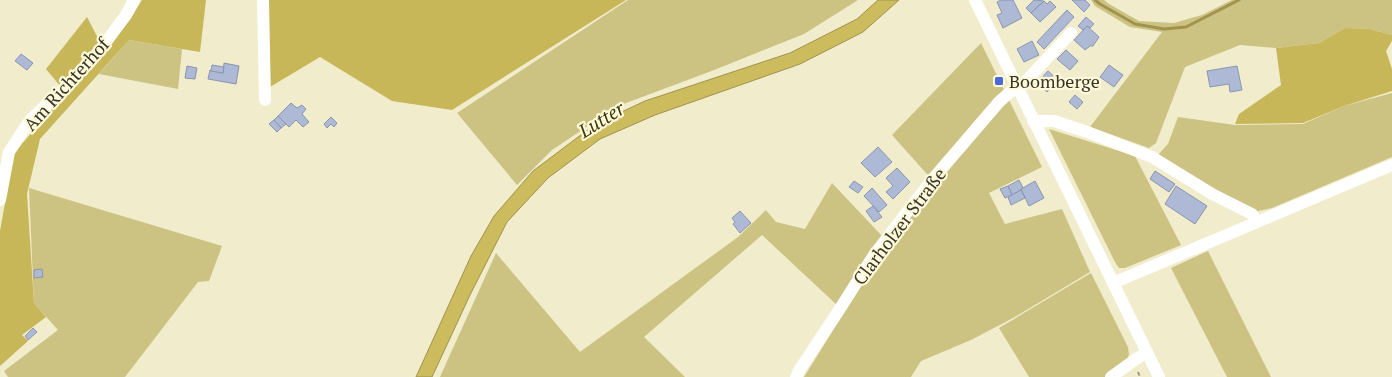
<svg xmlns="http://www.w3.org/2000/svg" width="1392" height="377" viewBox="0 0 1392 377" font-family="'PT Serif',serif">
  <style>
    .green { fill: #ccc282 }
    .forest { fill: #c7b758 }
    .water { fill: #ccbc5d; stroke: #9f934d }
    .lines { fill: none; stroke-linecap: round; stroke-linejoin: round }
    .stream { stroke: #9f934d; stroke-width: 3 }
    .building { fill: #adb9d5; stroke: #8a95b0 }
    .path { stroke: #9c9982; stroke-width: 2; stroke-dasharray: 4 2.5; stroke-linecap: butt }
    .minor { stroke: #fff; stroke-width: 12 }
    .poi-dot { fill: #4769dc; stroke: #fef9d9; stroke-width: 2 }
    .labels { text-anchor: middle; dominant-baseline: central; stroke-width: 4.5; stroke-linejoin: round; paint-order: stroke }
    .poi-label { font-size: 18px; fill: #363428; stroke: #fef9d9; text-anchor: start }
    .street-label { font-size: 18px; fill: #363428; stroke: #fef9d9 }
    .water-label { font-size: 19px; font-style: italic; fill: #3d370d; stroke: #fef9d9 }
  </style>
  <rect width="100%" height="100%" fill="#f0eccc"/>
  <g class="green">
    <path d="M628 0H858L804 34 709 72 618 106 552 150 517 185 457 113Z"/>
    <path d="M1091 0H1104L1109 4 1139 21 1174 23 1202 15 1232 0H1392V35L1369 29 1345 28 1319 43 1276 48 1240 45 1185 67 1156 143 1149 148 1090 127 1162 32 1130 27 1095 6Z"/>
    <path d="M129 40 182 49 178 89 99 74Z"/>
    <path d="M981 43 1042 167 989 193 1005 224 1062 209 1090 272 1013 318 971 340 921 361 911 377H804L878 258 935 183 892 135Z"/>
    <path d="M1392 93V157L1272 208 1254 212 1158 155 1168 144 1178 117 1235 125 1303 124 1344 106Z"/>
    <path d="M1049 129 1135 156 1181 245 1125 268H1119L1115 262Z"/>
    <path d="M832 183 882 236 837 305 762 235 644 337 685 377H440L496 253 580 352 738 237 766 210 776 222 805 229Z"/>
    <path d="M29 188 222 246 209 281 198 282 125 377H8L4 371 58 330 34 303Z"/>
    <path d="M1208 251 1271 377H1227L1171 268Z"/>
    <path d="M1091 273 1128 347 1129 354 1126 362 1106 377H1029L999 328Z"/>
  </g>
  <g class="forest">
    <path d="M142 0H206L200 52 129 40 40 139 27 194 34 303 46 317 22 335 28 341 0 366V231L14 153 131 18Z"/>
    <path d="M268 0H626L452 110 392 101 320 57 270 87Z"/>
    <path d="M87 17 100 42 61 87 46 69Z"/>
    <path d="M1345 28 1369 29 1392 35V41L1386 51 1392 69V91L1344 106 1303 123 1235 124 1239 114 1281 85 1276 48 1319 43Z"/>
  </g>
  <path class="water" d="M878 0H899L863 32 800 64 655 115 600 139 548 178 507 222 470 295 432 377H416L471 256 494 216 533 171 594 125 645 101 790 53 857 19Z"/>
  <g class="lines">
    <path class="stream" d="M1095 0 1100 4 1135 24 1164 29 1186 27 1239 0"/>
  </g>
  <g class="building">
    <path d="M1001 0H1013L1022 18 1003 28 997 15 1002 13 997 2Z"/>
    <path d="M1034 0 1044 1 1031 13 1026 8Z"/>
    <path d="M1072 0H1085L1090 5 1084 12Z"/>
    <path d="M1044 1 1047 4 1050 1 1056 7 1040 22 1031 13Z"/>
    <path d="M1067 10 1074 17 1044 49 1037 42Z"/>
    <path d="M1086 17 1094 24 1090 28 1087 26 1083 30 1078 26Z"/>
    <path d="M1087 26 1099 37 1093 46H1090L1085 50 1074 40Z"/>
    <path d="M1032 41 1039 55 1024 62 1017 49Z"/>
    <path d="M1066 50 1078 61 1070 70 1057 59Z"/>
    <path d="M21 54 33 63 27 70 15 61Z"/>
    <path d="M224 63 239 66 236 84 208 79 210 70 223 73Z"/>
    <path d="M212 65 224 67 223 73 211 71Z"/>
    <path d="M1109 65 1123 75 1114 87 1100 77Z"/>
    <path d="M187 66 197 68 195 79 185 78Z"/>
    <path d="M1237 66 1242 90 1230 92 1229 84 1210 87 1207 71Z"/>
    <path d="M1048 71 1058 80 1053 87H1052L1047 92 1037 83Z"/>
    <path d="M1075 95 1083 102 1077 109 1069 102Z"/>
    <path d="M291 103 297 108 302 105 306 109 302 114 309 122 303 127 296 120 289 127 278 116Z"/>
    <path d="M278 116 286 124 281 128 274 120Z"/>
    <path d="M331 117 337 123 334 127 331 124 327 128 324 124Z"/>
    <path d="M274 120 281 128 277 132 269 124Z"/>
    <path d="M878 147 892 162 875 177 861 163Z"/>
    <path d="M897 168 910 182 893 199 886 192 893 186 886 178Z"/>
    <path d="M1155 171 1175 184 1169 192 1150 179Z"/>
    <path d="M1019 180 1023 188 1021 189V190L1012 195 1008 186Z"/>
    <path d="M854 181 863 187 858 193 849 187Z"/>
    <path d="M1035 181 1044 198 1029 206 1021 189Z"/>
    <path d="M1008 186 1012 195 1005 198 1000 189Z"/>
    <path d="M1176 186 1207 206 1195 224 1165 204Z"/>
    <path d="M872 188 887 205 879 212 864 196Z"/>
    <path d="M1021 190 1025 198 1011 205 1008 197Z"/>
    <path d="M873 206 882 217 874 222 866 211Z"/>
    <path d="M740 211 751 223 740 233 733 224 735 222 732 218Z"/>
    <path d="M42 269 43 277 34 278V270Z"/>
    <path d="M33 328 37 332 28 340 25 336Z"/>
  </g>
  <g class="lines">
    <path class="path" d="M1138 372 1140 377"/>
    <g class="minor">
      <path d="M263 0 265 100"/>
      <path d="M975 0 1159 377"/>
      <path d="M1033 121H1054L1090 133 1152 157 1212 194 1252 214 1256 221"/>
      <path d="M0 200 9 152 30 120 66 87 100 50 126 15 134 0"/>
      <path d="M1113 283 1392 165"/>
      <path d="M796 377 800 369 841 307 874 255 932 180 999 102 1009 93 1026 81 1071 33"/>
      <path d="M1111 377 1136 359 1147 352"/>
    </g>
  </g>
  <rect class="poi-dot" x="994" y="76" width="10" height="10" rx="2.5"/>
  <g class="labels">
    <g class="poi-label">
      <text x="1009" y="81">Boomberge</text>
    </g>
    <g class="street-label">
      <text transform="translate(66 84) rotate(-48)">Am Richterhof</text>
      <text transform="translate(899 226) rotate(-53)">Clarholzer Straße</text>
    </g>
    <g class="water-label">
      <text transform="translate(601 119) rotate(-32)">Lutter</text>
    </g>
  </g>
</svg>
